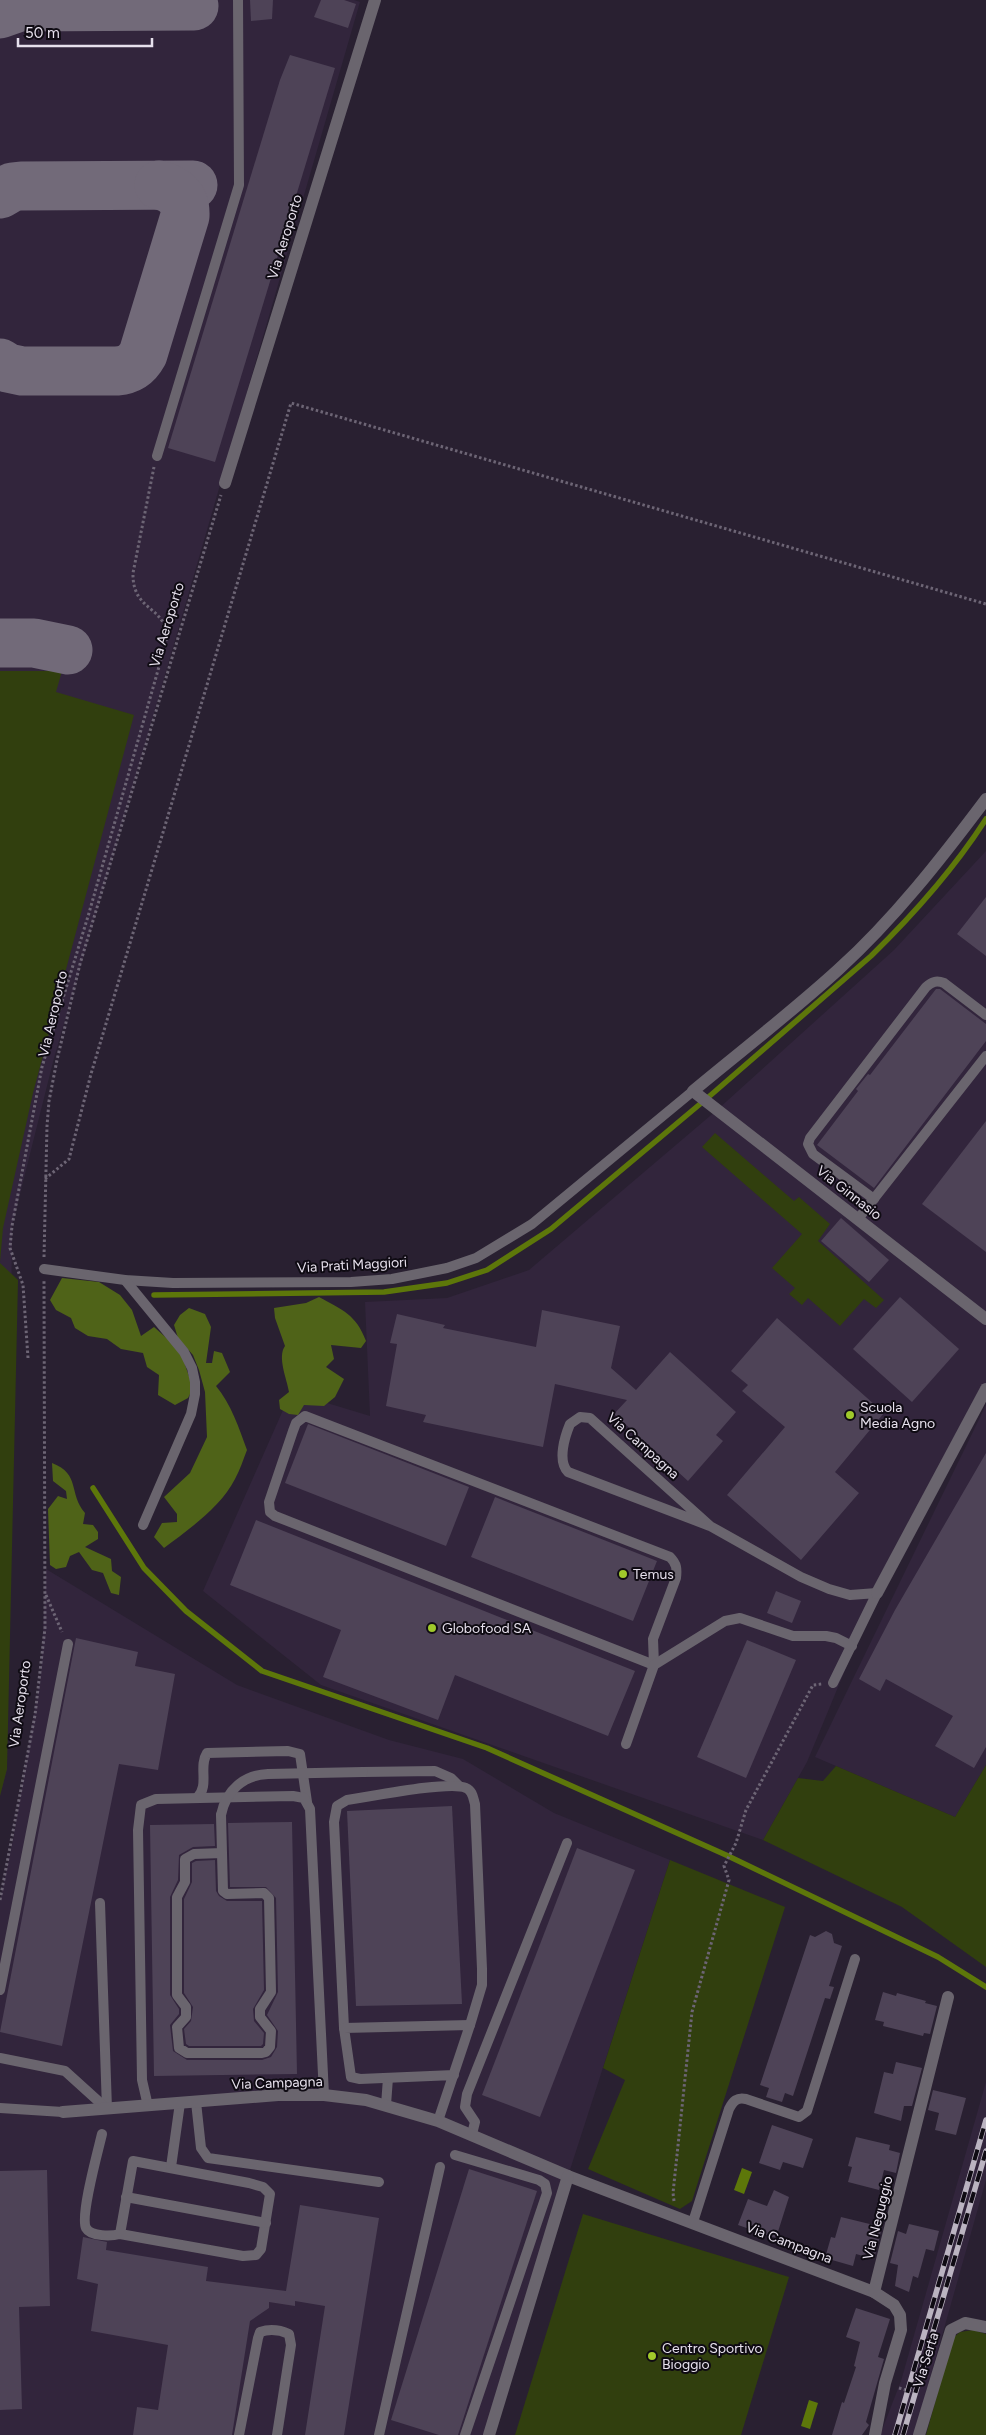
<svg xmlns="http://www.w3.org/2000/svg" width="986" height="2435" viewBox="0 0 986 2435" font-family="Figtree,sans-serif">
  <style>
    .built { fill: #32253c }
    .green { fill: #313f0e }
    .forest { fill: #4f6318 }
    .water { fill: #5d770a }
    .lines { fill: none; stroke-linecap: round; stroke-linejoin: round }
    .stream { stroke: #5d770a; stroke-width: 5.5 }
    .taxiway { stroke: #726a79; stroke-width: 49 }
    .building { fill: #4e4357 }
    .path { stroke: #6d6575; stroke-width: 3; stroke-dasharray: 2.5 2.5; stroke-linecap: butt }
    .service { stroke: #6a656e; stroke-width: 10 }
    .minor { stroke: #6a656e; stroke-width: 12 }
    .rail-casing { stroke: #bbb4c1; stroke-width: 5.5 }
    .rail { stroke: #0f0b13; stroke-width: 4; stroke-dasharray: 11; stroke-linecap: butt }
    .service-bridge { stroke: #6a656e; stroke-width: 10 }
    .poi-dot { fill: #a0c92b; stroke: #0f0b13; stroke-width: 2 }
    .labels { text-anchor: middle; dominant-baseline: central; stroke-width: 4; stroke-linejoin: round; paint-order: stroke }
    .street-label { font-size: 14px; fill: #e7e1ed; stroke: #0f0b13 }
    .poi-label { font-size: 14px; fill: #e7e1ed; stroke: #0f0b13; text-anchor: start }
  </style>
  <rect width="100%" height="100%" fill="#292031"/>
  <g class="built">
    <path d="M0 0H354L360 2 54 1058 12 1226 7 1769 0 1796Z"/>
    <path d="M986 851V1389L877 1593 807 1762 763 1840 321 1685 203 1591 291 1392 370 1416 365 1302 447 1298 529 1270 717 1110 894 950Z"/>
    <path d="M986 1405V1765L955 1817 815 1757Z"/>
    <path d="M46 1569 237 1685 389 1740 463 1759 554 1813 670 1860 568 2176 490 2435H0V1900L13 1840 41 1673Z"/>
    <path d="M986 2082V2180L914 2435H880L901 2381Z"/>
  </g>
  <g class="green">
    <path d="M0 671H62L56 692 134 715 33 1093 3 1228 0 1262Z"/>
    <path d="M715 1133 794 1201 799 1197 830 1224 818 1241 884 1300 876 1308 864 1299 840 1326 808 1298 802 1305 789 1294 795 1288 772 1268 802 1234 702 1147Z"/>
    <path d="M0 1263 18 1280 7 1769 0 1796Z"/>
    <path d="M986 1765V1967L902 1907 763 1840 798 1778 823 1781 836 1766 955 1817Z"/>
    <path d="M670 1860 785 1907 692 2201 680 2209 588 2169 625 2080 603 2068Z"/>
    <path d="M583 2214 789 2277 741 2435H515Z"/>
    <path d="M973 2330 986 2334V2435H926L953 2338 960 2332Z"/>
  </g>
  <g class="forest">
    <path d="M62 1278 99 1282 120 1295 132 1310 141 1336 154 1327 180 1350 193 1388 188 1398 175 1405 158 1395 159 1375 147 1367 143 1353 121 1349 107 1339 88 1336 75 1328 71 1318 56 1310 50 1300Z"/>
    <path d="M319 1297C342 1310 356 1314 366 1341L361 1348 331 1345 334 1359 326 1367 344 1379 335 1397 324 1406 304 1405 298 1415 289 1414 280 1409 279 1400 289 1392C287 1379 277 1357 285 1346L275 1318 274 1308 306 1303Z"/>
    <path d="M189 1308 205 1314 211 1327 206 1363H212L214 1351 222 1353 230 1372 216 1386C231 1404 239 1428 247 1450 243 1460 240 1470 235 1479 220 1508 189 1529 164 1548L154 1537 162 1523 177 1522V1514L164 1497 190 1473 207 1437 205 1392 199 1370 193 1355 178 1338 174 1325 180 1315Z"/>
    <path d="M52 1463C81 1474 68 1493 85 1513L83 1524 93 1525 98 1532V1539L85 1547 111 1559 112 1571 121 1577 119 1595 111 1593 103 1573 92 1570 79 1552 70 1556 66 1567 56 1569 50 1565 48 1509 58 1496 67 1499 66 1491 53 1481Z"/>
  </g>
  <g class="water">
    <path d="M742 2168 752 2172 744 2194 734 2190Z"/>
    <path d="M809 2400 818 2403 810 2429 801 2426Z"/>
  </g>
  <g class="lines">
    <g class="stream">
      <path d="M154 1295 384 1292 447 1283 487 1270 551 1229 712 1094 871 956C913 915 954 869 986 819"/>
      <path d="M93 1488 144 1568 186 1611 262 1671 487 1748 726 1855 938 1957 986 1987"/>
    </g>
    <g class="taxiway">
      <path d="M0 14 20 7 194 6"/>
      <path d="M0 194 12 187 21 186 193 185"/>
      <path d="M0 363 8 368 22 371H117C129 370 137 365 143 354L185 216C186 198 175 189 159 185"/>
      <path d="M0 643H34L68 650"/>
    </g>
  </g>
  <g class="building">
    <path d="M250 0H273L272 19 251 21Z"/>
    <path d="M321 0H344L356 4 348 28 314 17Z"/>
    <path d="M290 55 335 68 215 462 168 448 280 80Z"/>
    <path d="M986 897V956L957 934Z"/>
    <path d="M936 989H940L986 1024V1041L874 1188 817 1145 858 1091 856 1089 868 1074 870 1075Z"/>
    <path d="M986 1121V1252L922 1204Z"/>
    <path d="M841 1218 889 1260 869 1282 821 1241Z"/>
    <path d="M900 1297 959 1349 912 1402 853 1349Z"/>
    <path d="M542 1310 620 1326 611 1368 636 1390 670 1352 736 1412 716 1435 723 1441 688 1481 614 1414 627 1400 555 1384 543 1447 423 1422 426 1415 386 1406 397 1344 390 1343 397 1314 445 1325 443 1328 536 1347Z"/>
    <path d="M777 1318 884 1413 835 1472 859 1493 801 1560 727 1495 785 1427 742 1391 748 1385 731 1371Z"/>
    <path d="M308 1424 469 1487 446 1546 285 1483Z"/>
    <path d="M986 1453V1747L974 1768 935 1746 953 1716 886 1679 880 1691 859 1679 895 1610Z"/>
    <path d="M495 1497 657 1561 633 1621 471 1557Z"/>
    <path d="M256 1520 635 1671 608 1736 455 1675 438 1720 323 1677 341 1630 230 1585Z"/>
    <path d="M776 1591 801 1601 792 1623 767 1613Z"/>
    <path d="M76 1638 138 1652 135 1666 175 1674 158 1770 119 1764 62 2046 0 2032Z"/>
    <path d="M747 1640 796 1660 746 1778 697 1757Z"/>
    <path d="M452 1806 462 2004 356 2006 347 1811Z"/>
    <path d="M292 1822 297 2074 154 2076 150 1825 214 1824 215 1846 193 1847 179 1855 178 1880 170 1897V1995L179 2009V2014L170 2025 173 2051 187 2060H262L271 2057 277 2047 278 2031 267 2015 278 1992 276 1898 266 1887H230L228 1823Z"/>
    <path d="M577 1848 635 1870 540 2117 482 2095Z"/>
    <path d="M215 1860 216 1891 219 1896 227 1901H262L264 1990 253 2009 254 2021 264 2033 263 2044 261 2046H189L186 2044 184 2029 191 2021 193 2007 184 1993V1899L192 1882V1863L196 1861Z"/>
    <path d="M826 1931 832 1934 834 1943 842 1946 829 1986 834 1987 830 1999 825 1998 793 2096 785 2093 782 2102 766 2097 769 2088 760 2085 810 1935 815 1937Z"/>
    <path d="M883 1992 896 1996 897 1993 926 2001 925 2003 937 2006 930 2034 924 2033 923 2036 883 2026 884 2022 875 2020Z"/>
    <path d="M896 2062 922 2068 912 2106H904L901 2121 874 2113 884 2072 893 2074Z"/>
    <path d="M933 2090 966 2098 956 2135 935 2130 939 2113 928 2110Z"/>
    <path d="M772 2125 813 2139 803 2168 783 2162 780 2170 759 2163Z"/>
    <path d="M856 2137 890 2145 889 2150 900 2153 896 2173 884 2170 879 2190 848 2182 852 2167 848 2166Z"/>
    <path d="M469 2169 537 2191 458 2435H439L391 2420Z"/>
    <path d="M47 2170 50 2306 19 2307 22 2409 0 2410V2171Z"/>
    <path d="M774 2190 789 2197 776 2238 738 2225 748 2199 767 2206Z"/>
    <path d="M300 2205 379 2218 344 2435H305L325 2306 295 2301V2306L269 2302V2308L250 2321 232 2435H133L137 2407 158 2410 168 2345 91 2331 98 2284 77 2279 83 2237 107 2242 106 2250 208 2267 206 2281 286 2291Z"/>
    <path d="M841 2217 882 2227 874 2259 856 2254 853 2266 825 2258 831 2237 835 2238Z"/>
    <path d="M909 2224 939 2231 934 2251 926 2249 918 2278 913 2276 909 2292 895 2286 898 2265 890 2263 898 2231 906 2234Z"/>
    <path d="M856 2308 890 2319 878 2357 884 2359 866 2422 869 2425 862 2435H832L842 2402 844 2403 856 2367 854 2366 860 2342 846 2337Z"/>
  </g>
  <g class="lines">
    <g class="path">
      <path d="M45 1179 69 1159 91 1074 291 403 986 604"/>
      <path d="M44 1257 47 1126 49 1101 57 1060 80 964 221 495"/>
      <path d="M28 1358 23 1285 10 1248 12 1226 42 1067 89 913 166 642C170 605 132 614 133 573L154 467"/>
      <path d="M46 1595 62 1632"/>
      <path d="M0 1900 35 1715 45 1628 44 1281"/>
      <path d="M674 2201 673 2193 692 2012 729 1880 724 1866 736 1843 746 1810 813 1685 822 1684"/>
      <path d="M899 2388 917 2393"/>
    </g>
    <g class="service">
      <path d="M157 456 239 185 238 0"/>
      <path d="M874 1199 813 1154 808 1144 810 1138 926 987C932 982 936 980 944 983L986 1015"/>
      <path d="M858 1219 986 1056"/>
      <path d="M44 1269 125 1280 173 1283 351 1282 392 1279 447 1268 476 1258 532 1224 693 1091"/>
      <path d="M125 1280 184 1352 192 1368 195 1382V1394L191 1414 143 1525"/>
      <path d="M305 1416 670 1557C677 1564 677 1569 676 1578L653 1639 654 1665 275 1516 270 1512 269 1502 293 1431 296 1423Z"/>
      <path d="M710 1526 568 1472C557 1461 565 1436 570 1424L580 1417 590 1418 710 1526 801 1577 829 1589 850 1595 877 1593 833 1683"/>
      <path d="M626 1744 654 1665 725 1621 740 1618 793 1636H826L836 1638 852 1646"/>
      <path d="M363 1772 435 1771 451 1778 459 1786"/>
      <path d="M197 1798C210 1785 198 1767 207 1753L288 1751 300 1754 307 1802"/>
      <path d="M221 1815 223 1891 227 1894 264 1893 269 1898 271 1992 260 2009V2017L271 2031 270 2047 266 2052 262 2053H187L179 2048 177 2027 186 2017V2007L177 1995V1897L185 1882V1859L194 1854 222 1853"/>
      <path d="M100 1903 107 2109"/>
      <path d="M0 1990 68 1644"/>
      <path d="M344 2028 334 1822 337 1806 347 1800C369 1797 450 1780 466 1788 473 1791 473 1798 475 1804L482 1969V1985L470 2025"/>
      <path d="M0 2058 65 2071 107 2109"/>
      <path d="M196 2102 201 2148 208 2158 379 2182"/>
      <path d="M386 2105 388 2078"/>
      <path d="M148 2106 142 2080 138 1830 141 1805 156 1799 293 1796 304 1798 310 1809 324 2095"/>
      <path d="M0 2108 63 2112"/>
      <path d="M438 2121 470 2025 344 2028 351 2077 360 2079 454 2075"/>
      <path d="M102 2134C98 2151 80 2216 86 2228 91 2237 112 2236 120 2234L243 2256 256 2255 261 2249 270 2194 263 2187 249 2183 133 2161 120 2234"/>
      <path d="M472 2134 475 2122 465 2107 467 2094 567 1843"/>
      <path d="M455 2155 539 2180 545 2184 547 2193 465 2435"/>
      <path d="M171 2167 180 2103"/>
      <path d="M126 2197 266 2223"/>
      <path d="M693 2222 729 2109C733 2101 737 2097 746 2099L799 2117 807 2111 855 1959"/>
      <path d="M239 2435 258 2338 260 2332C269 2329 280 2330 289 2334L291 2345 277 2435"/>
      <path d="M379 2435 440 2167"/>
    </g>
    <g class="minor">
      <path d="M225 483 375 0"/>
      <path d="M986 799C941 859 894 919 839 969 792 1012 741 1051 693 1091L986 1319"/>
      <path d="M877 1593 986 1389"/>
      <path d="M63 2112 278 2095H324L366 2100 438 2121 568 2176 874 2292"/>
      <path d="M489 2435 568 2176"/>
      <path d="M875 2435 885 2383 901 2330 900 2315 894 2305 874 2292 948 1997"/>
      <path d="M919 2435 951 2330 965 2323 986 2327"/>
    </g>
    <g class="rail-casing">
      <g id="rail">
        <path d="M895 2435 986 2120"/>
        <path d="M903 2435 986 2151"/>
      </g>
    </g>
    <use href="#rail" class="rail"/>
    <path class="service-bridge" d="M221 1815C226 1790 244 1775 268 1774L363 1772"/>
  </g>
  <g class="poi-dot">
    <circle cx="850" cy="1415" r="5"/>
    <circle cx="623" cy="1574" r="5"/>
    <circle cx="432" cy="1628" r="5"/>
    <circle cx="652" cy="2356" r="5"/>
  </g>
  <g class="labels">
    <g class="street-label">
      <text transform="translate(285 237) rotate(-73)">Via Aeroporto</text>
      <text transform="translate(167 625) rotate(-73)">Via Aeroporto</text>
      <text transform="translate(53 1014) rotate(-77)">Via Aeroporto</text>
      <text transform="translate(849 1193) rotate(38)">Via Ginnasio</text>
      <text transform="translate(352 1265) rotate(-3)">Via Prati Maggiori</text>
      <text transform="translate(643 1446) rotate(42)">Via Campagna</text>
      <text transform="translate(20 1704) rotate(-82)">Via Aeroporto</text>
      <text transform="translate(277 2083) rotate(-2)">Via Campagna</text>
      <text transform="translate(878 2218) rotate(-76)">Via Neguggio</text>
      <text transform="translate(789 2243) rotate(21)">Via Campagna</text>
      <text transform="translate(926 2360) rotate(-73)">Via Serta</text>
    </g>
    <g class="poi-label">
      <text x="860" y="1407">Scuola<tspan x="860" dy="16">Media Agno</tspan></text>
      <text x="633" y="1574">Temus</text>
      <text x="442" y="1628">Globofood SA</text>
      <text x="662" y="2348">Centro Sportivo<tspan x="662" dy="16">Bioggio</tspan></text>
    </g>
  </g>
  <path d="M18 38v8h134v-8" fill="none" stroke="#e7e1ed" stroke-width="2.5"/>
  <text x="25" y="38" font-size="15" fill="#e7e1ed" stroke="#0f0b13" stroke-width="4" paint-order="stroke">50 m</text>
</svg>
